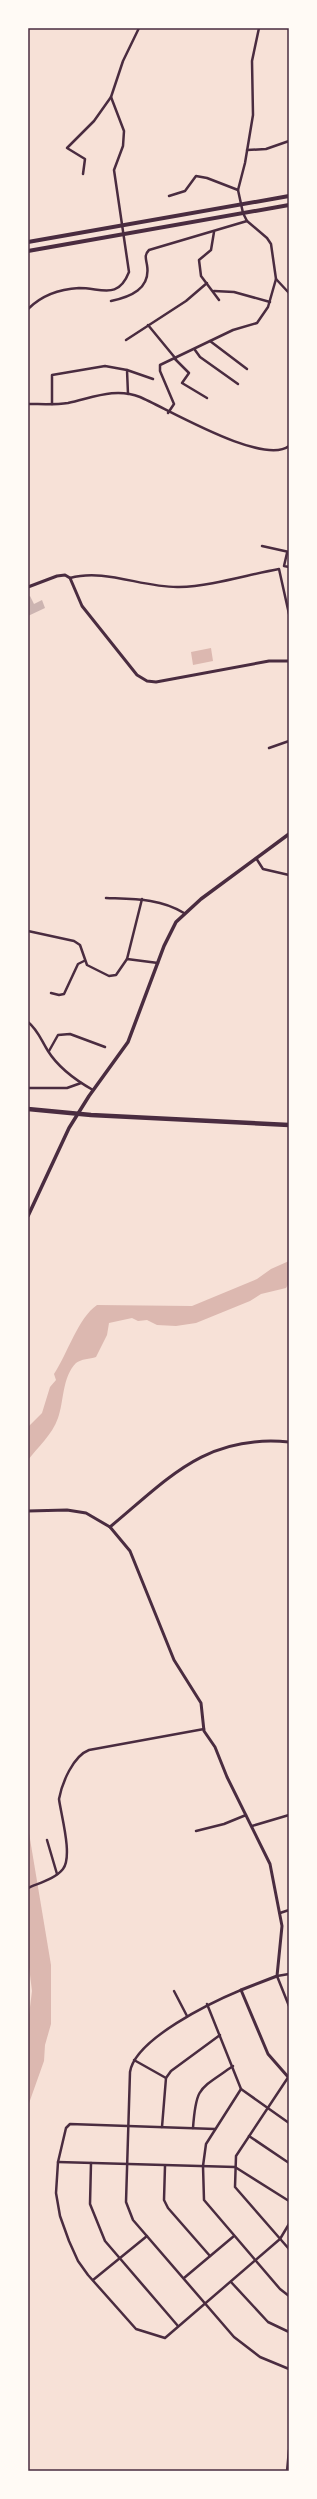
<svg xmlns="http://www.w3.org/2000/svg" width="317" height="2499" viewBox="0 0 317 2499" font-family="Jost,sans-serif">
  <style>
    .water { fill: #dcb8b0 }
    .building { fill: #ccb4b1 }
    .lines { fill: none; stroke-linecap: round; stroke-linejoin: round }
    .minor { stroke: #4a2c40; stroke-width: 2.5 }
    .tertiary { stroke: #4a2c40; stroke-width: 3 }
    .secondary { stroke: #4a2c40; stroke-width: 3.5 }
    .primary { stroke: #4a2c40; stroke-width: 4 }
    .motorway { stroke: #4a2c40; stroke-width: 4.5 }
    .neatline { fill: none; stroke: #4a2c40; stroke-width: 1.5 }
  </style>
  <rect width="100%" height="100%" fill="#f7e1d7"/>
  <g class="water">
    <path d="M211 648 213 661 193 665 191 652Z"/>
    <path d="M289 1261V1283L286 1288 261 1294 250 1301 196 1323 176 1326 157 1325 147 1320 138 1321 132 1318 109 1323 107 1335 96 1357C90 1359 81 1359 76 1363 62 1377 64 1402 58 1418 52 1435 38 1447 28 1460V1427L42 1413 50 1387 56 1380 54 1374C68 1353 78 1318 97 1305L192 1306 257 1279 271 1269Z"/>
    <path d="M28 1827 51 1965V2024L45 2045 44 2061 28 2106V2023L32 1991 28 1959Z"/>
  </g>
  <path class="building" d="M30 596 34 604 42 600 45 608 28 616V597Z"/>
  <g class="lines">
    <g class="minor">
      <path d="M259 28 252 61 253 115 245 163 238 190 243 213 247 221 267 238 271 244 276 279 289 293"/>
      <path d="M247 150 266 149 289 141"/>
      <path d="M83 174 85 159 67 148 94 121 111 97 123 61 139 28"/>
      <path d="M169 196 185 191 196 176 207 178 238 190"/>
      <path d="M214 232 211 250 199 260 201 276 219 300"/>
      <path d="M214 291 234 292 270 302"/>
      <path d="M111 301C130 297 151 289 147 265 146 259 144 255 149 250L247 221"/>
      <path d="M28 309C41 296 60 289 79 288 102 288 118 300 129 272L114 170 123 146 124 131 111 97"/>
      <path d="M148 325 176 359"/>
      <path d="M126 340 186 301 207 283"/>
      <path d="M210 341 247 369"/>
      <path d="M195 350 200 357 238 384"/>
      <path d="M175 359 189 373 182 383 207 398"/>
      <path d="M127 370 153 379"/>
      <path d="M28 404C41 404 55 405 68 403 92 398 115 387 140 397 168 409 263 466 289 446"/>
      <path d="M52 404V375L105 366 127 370 128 394"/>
      <path d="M168 413 174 404 160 371V365L233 330 257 323 268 307 276 279"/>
      <path d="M262 546 289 552"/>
      <path d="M287 553 284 566 289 567"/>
      <path d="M70 578C105 568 143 588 179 587 212 586 246 575 279 569L289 614"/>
      <path d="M269 748 289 741"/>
      <path d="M256 858 263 869 289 875"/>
      <path d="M106 898C133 899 160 898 184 913"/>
      <path d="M28 931 74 941 80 945 87 965 109 976 116 975 127 959 158 963"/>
      <path d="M127 959 142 899"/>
      <path d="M51 993 59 995 64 994 78 964 84 961"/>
      <path d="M28 1022C38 1030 41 1040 48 1051 58 1067 77 1081 93 1090"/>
      <path d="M49 1051 58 1035 70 1034 105 1047"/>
      <path d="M28 1088H67L81 1083"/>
      <path d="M252 1826 289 1815"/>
      <path d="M196 1831 224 1824 246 1815"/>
      <path d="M47 1840 57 1874"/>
      <path d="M28 1888C39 1883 55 1879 63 1869 73 1856 61 1815 59 1799 62 1783 73 1756 89 1750L204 1729"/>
      <path d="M280 1913 289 1910"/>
      <path d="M289 1974 277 1976 289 2006"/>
      <path d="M241 1990C212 2002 135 2039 130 2072L126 2202 133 2220 234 2337 260 2357 289 2369"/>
      <path d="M174 1991 187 2016"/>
      <path d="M207 2004 241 2089 289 2123"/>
      <path d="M134 2060 166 2078"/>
      <path d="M289 2076 236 2156 235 2187 289 2249"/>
      <path d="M241 2089 206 2144 203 2166 204 2200 280 2289 289 2296"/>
      <path d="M162 2127 166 2078 171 2071 220 2035"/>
      <path d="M193 2128C196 2086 199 2090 233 2066"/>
      <path d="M215 2129 70 2124 66 2128 58 2162 56 2193 60 2216 69 2241 78 2261 88 2275 136 2329 165 2338 280 2239 289 2224"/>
      <path d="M249 2136 289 2163"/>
      <path d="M58 2162 235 2167 289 2201"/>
      <path d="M91 2163 90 2204 105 2241 178 2326"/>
      <path d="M165 2166 164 2200 168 2208 210 2256"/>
      <path d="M184 2278 234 2236"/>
      <path d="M93 2280 147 2236"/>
      <path d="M231 2282 268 2322 289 2332"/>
      <path d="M287 2471 289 2450"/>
    </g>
    <g class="tertiary">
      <path d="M28 587 57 576 65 575 70 578 82 606 137 675 147 681 156 682 269 661H289"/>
      <path d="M28 1511 67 1510 86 1513 110 1527 130 1551 174 1660 201 1703 204 1731 215 1747 227 1777 270 1864 282 1926 277 1976 241 1990 268 2054 289 2078"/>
      <path d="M110 1527C169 1478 206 1434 289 1442"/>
    </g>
    <path class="secondary" d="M28 1216 69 1128 89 1096 128 1042 164 946 176 922 201 899 289 834"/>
    <g class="primary">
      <path d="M28 242 289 196"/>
      <path d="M28 251 289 205"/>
    </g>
    <path class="motorway" d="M28 1109 91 1115 289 1125"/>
  </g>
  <rect width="317" height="2499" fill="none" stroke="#fffaf5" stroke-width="58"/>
  <rect x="29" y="29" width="259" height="2441" class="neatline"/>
</svg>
